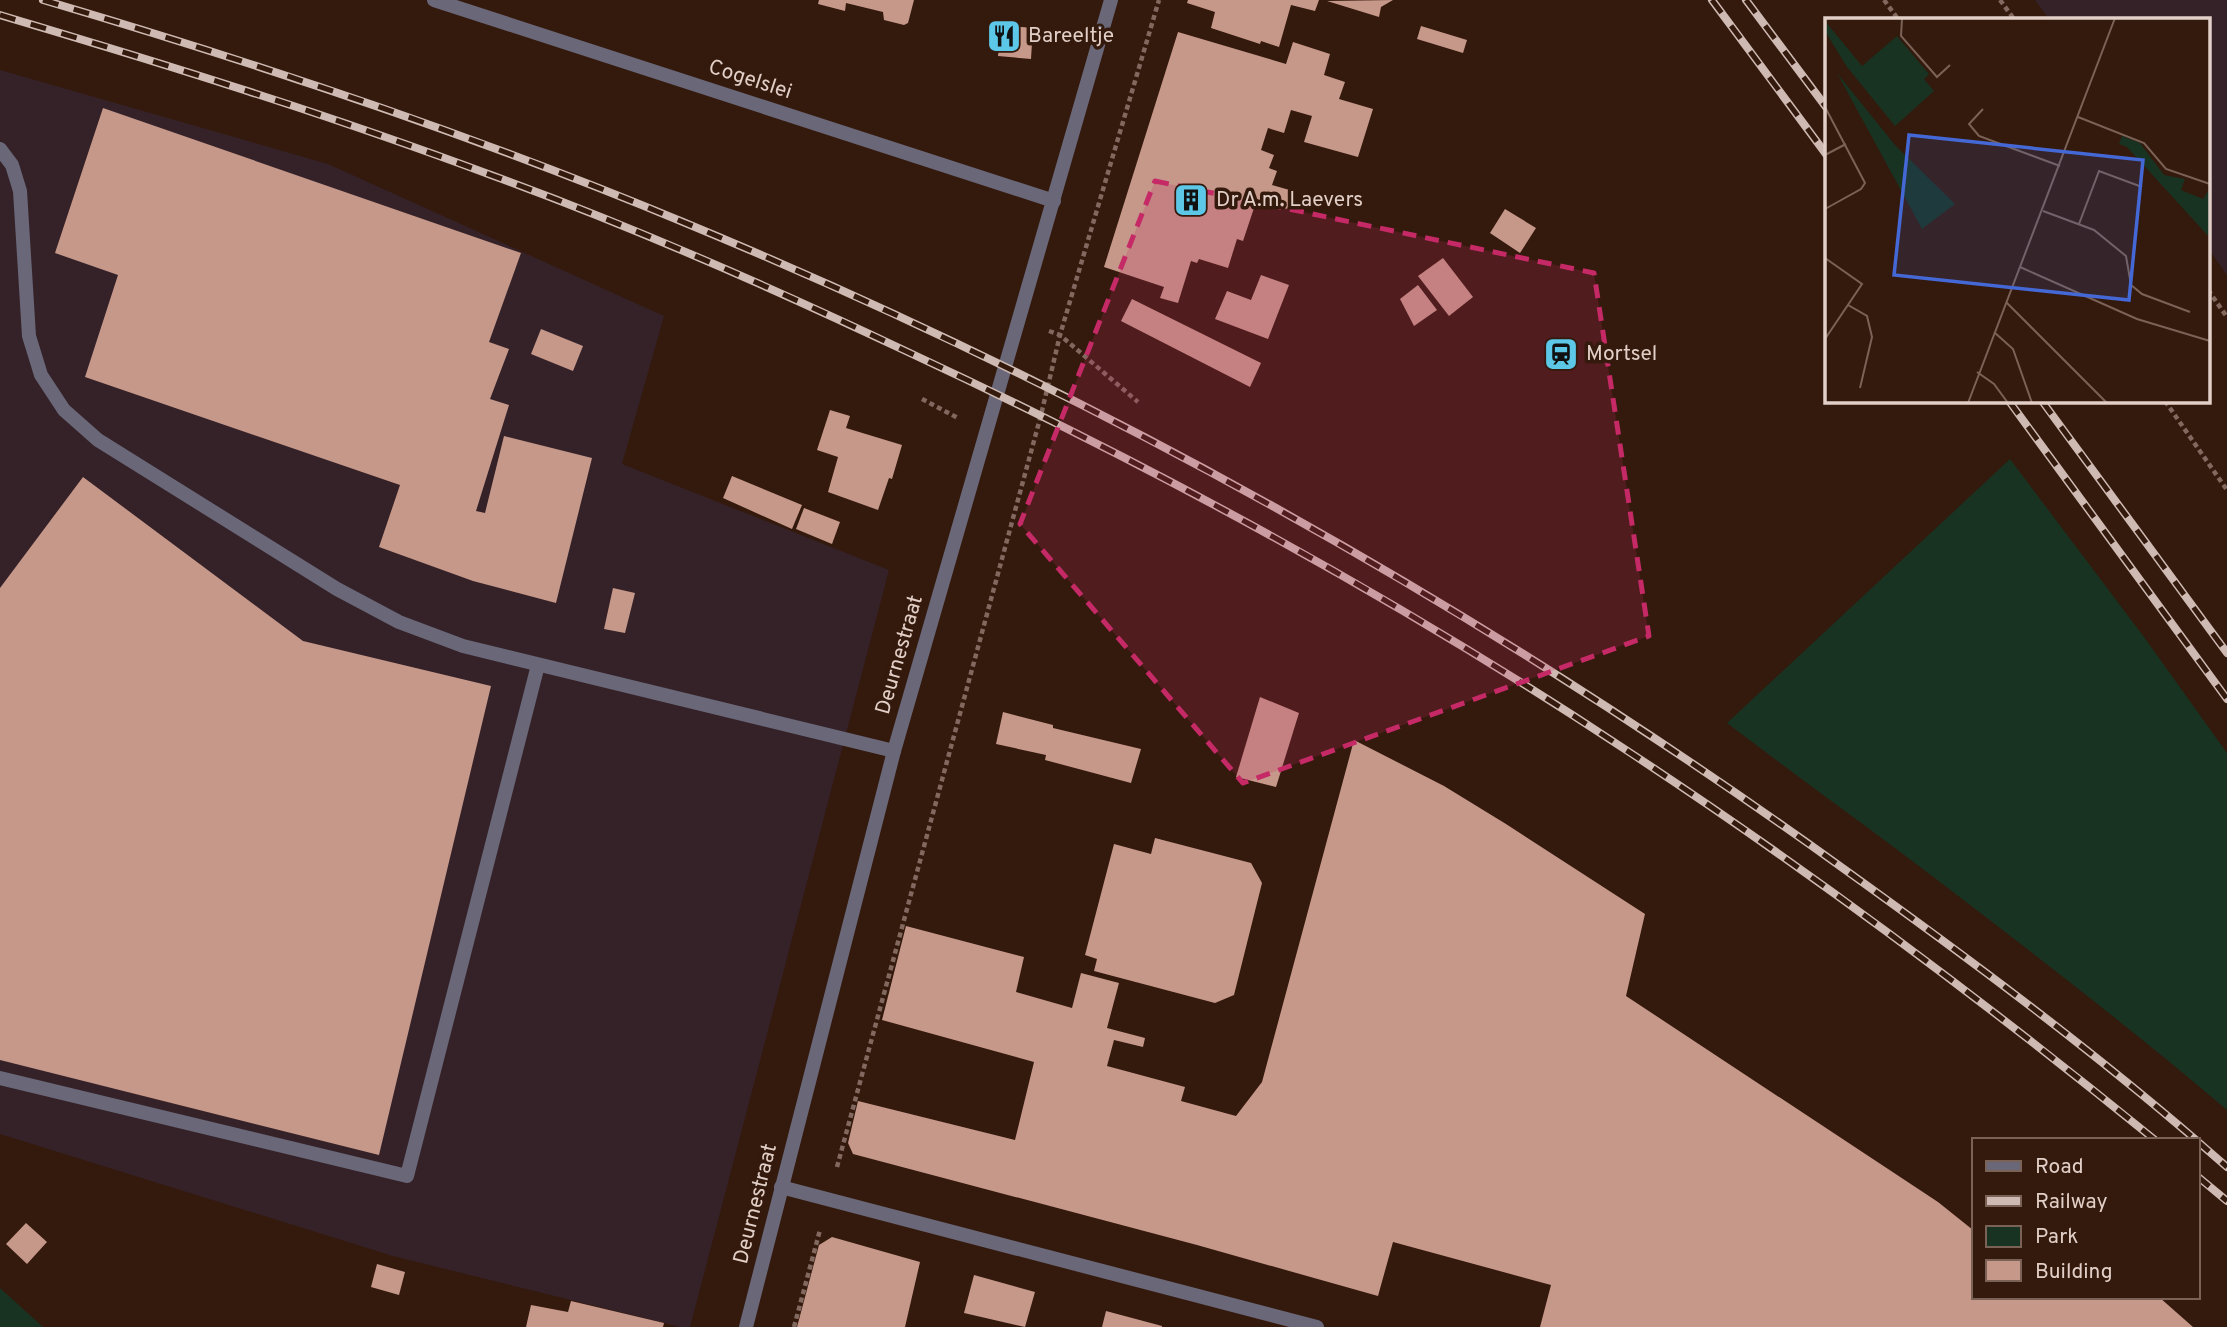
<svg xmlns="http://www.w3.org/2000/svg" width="2227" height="1327" viewBox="0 0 2227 1327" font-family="Overpass,sans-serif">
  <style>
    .industrial { fill: #352228 }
    .green { fill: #193322 }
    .building { fill: #c6988a }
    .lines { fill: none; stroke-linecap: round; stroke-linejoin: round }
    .path { stroke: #81695f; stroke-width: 4.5; stroke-dasharray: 5 3.5; stroke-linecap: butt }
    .service { stroke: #696778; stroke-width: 14 }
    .minor { stroke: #696778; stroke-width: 14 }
    .tertiary { stroke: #696778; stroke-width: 14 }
    .rail-casing { stroke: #cebab2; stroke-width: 8 }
    .rail { stroke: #34190d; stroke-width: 5; stroke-dasharray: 16; stroke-linecap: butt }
    .marked { fill: #c52a66; fill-opacity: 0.2; stroke: #c52a66; stroke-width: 5; stroke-dasharray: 14 9; stroke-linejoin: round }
    .labels { text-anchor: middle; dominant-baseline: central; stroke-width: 7; stroke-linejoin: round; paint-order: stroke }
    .poi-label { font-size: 21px; fill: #e2cfc7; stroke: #34190d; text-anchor: start }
    .street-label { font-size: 21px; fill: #e2cfc7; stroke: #34190d }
    .inset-road { fill: none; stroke: #7a6257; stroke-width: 2 }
    .view { fill: #4468d5; fill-opacity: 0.15; stroke: #4468d5; stroke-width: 3.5 }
    .inset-edge { fill: none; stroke: #e2cfc7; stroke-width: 3.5 }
  </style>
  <rect width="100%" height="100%" fill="#34190d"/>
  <g class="industrial">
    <path d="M2035 0H2227V275L2208 248V19H2049Z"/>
    <path d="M0 70 328 164 664 316 622 464 889 570 690 1327H680L393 1256 0 1134Z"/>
  </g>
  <g class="green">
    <path d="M2010 459 2144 637 2227 753V1110C2133 1030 2034 954 1936 879 1867 826 1796 776 1727 723Z"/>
    <path d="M0 1288 43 1327H0Z"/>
  </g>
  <g class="building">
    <path d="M819 0H914L908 23 904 25 884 20 883 12 846 3 845 11 818 4Z"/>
    <path d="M1188 0H1319L1315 11 1291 5 1279 47 1261 41 1260 44 1211 28 1215 12 1187 3Z"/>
    <path d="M1393 0 1381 7 1379 17 1327 1Z"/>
    <path d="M1001 25 1033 28 1031 59 998 56Z"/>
    <path d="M1421 26 1467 40 1463 53 1417 39Z"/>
    <path d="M1178 32 1286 64 1293 42 1330 54 1324 75 1345 82 1339 99 1373 109 1358 157 1304 142 1312 116 1291 110 1284 133 1268 128 1261 150 1274 155 1269 168 1277 171 1272 185 1293 191 1287 209 1257 199 1243 241 1237 239 1228 268 1199 259 1197 263 1191 261 1178 303 1160 298 1164 287 1104 267Z"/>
    <path d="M103 108 521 253 489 342 509 349 490 399 509 405 476 511 485 513 504 436 592 458 556 603 473 581 379 547 400 485 85 377 118 275 55 253Z"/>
    <path d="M1505 209 1536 228 1520 253 1490 233Z"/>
    <path d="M1443 258 1473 297 1449 316 1418 276Z"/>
    <path d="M1261 275 1289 285 1268 339 1215 319 1227 291 1251 300Z"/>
    <path d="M1418 285 1437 310 1414 326 1400 299Z"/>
    <path d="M1132 299 1261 363 1250 387 1121 321Z"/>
    <path d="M541 329 583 346 573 371 531 354Z"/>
    <path d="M830 410 850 416 846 428 902 445 892 479 889 478 878 510 828 492 838 457 817 450Z"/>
    <path d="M732 476 802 505 792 529 723 498Z"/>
    <path d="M83 477 303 641 491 686 379 1155 0 1060V588Z"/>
    <path d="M804 508 840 522 832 544 796 529Z"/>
    <path d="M613 588 635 593 625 633 604 629Z"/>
    <path d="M1260 697 1299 713 1276 787 1236 777Z"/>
    <path d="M1003 712 1053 725V728L1141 749 1131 783 1045 760 1046 755 996 744Z"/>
    <path d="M1354 740 1444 786 1506 824 1645 914 1626 996 1938 1202 1973 1230V1297H2159L2193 1327H1540L1551 1285 1393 1242 1378 1296 1197 1245 853 1154 848 1143 858 1101 1015 1140 1034 1062 882 1020 906 926 1024 957 1016 992 1072 1008 1081 973 1119 983 1107 1028 1145 1038 1143 1047 1114 1040 1107 1066 1185 1087 1181 1101 1236 1116 1262 1082Z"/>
    <path d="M1155 838 1251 863 1262 883 1234 995 1215 1003 1094 971 1097 959 1085 955 1114 844 1151 854Z"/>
    <path d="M26 1223 47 1242 27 1264 6 1244Z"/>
    <path d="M832 1237 920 1262 905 1327H797L819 1245Z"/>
    <path d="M377 1264 405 1272 399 1295 371 1287Z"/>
    <path d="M974 1275 1035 1292 1025 1327 964 1313Z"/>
    <path d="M571 1301 664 1323 663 1327H526L531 1305 568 1312Z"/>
    <path d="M1106 1311 1162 1326V1327H1102Z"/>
  </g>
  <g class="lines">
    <g class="path">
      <path d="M1884 0 1898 19"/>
      <path d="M2000 0 2014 19"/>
      <path d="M2208 290 2227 317"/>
      <path d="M1049 331 1060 335 1138 402"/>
      <path d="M922 399 958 418"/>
      <path d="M2165 401 2227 490"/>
      <path d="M837 1167 1041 415 1060 335 1159 0"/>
      <path d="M794 1327 820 1230"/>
    </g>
    <g class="service">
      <path d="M0 149 12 165 20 191 29 336 41 375 64 410 98 440 337 589 399 622 463 646 894 751"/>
      <path d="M0 1078 407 1176 538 665"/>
      <path d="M781 1187 1317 1327"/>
    </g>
    <path class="minor" d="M434 0 1054 201"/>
    <path class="tertiary" d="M746 1327 894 751 1111 0"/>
    <g class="rail-casing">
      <g id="rail">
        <path d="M43 0C260 64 474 135 683 222 1093 391 1484 610 1844 869 1964 955 2083 1043 2196 1140"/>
        <path d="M1712 0 1826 154"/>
        <path d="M1746 0 1826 107"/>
        <path d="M0 15C165 64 330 115 491 175 634 227 773 288 910 353 1155 467 1394 597 1620 746 1805 867 1983 1000 2155 1140"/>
        <path d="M2009 401 2227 699"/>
        <path d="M2042 401 2227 653"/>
        <path d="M2197 1141 2227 1167"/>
        <path d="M2197 1176 2227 1201"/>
      </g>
    </g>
    <use href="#rail" class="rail"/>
  </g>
  <path class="marked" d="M1155 181 1594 273 1649 636 1243 783 1020 524Z"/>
  <defs>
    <g id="restaurant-square" transform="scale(1.75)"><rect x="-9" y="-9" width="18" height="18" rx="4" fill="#5dc7e8" stroke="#34190d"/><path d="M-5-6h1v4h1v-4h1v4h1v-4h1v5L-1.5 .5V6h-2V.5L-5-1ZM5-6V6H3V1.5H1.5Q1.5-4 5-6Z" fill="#111"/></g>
    <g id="building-square" transform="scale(1.75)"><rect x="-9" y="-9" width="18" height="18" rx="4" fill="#5dc7e8" stroke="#34190d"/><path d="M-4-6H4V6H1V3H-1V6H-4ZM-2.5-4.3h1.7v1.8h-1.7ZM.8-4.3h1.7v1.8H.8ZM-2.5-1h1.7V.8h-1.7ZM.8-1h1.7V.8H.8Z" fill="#111"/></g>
    <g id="station-square" transform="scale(1.75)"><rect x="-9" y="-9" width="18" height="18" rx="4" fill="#5dc7e8" stroke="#34190d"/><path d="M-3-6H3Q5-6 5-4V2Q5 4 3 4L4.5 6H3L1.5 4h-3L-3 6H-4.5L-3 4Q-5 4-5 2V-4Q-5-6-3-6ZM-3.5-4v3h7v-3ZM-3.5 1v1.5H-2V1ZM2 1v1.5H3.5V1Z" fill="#111"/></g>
  </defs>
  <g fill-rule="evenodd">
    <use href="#restaurant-square" x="1004" y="36"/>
    <use href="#building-square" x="1191" y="200"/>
    <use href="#station-square" x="1561" y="354"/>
  </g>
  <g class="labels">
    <g class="poi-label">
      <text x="1028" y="36">Bareeltje</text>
      <text x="1216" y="200">Dr A.m. Laevers</text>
      <text x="1586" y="354">Mortsel</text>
    </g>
    <g class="street-label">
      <text transform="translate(750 80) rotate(18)">Cogelslei</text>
      <text transform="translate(900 655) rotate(-74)">Deurnestraat</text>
      <text transform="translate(756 1204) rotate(-76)">Deurnestraat</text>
    </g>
  </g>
  <g transform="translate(1825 18)">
    <rect width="385" height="385" fill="#34190d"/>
    <path d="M0 3 37 48 72 18 104 56 99 61 109 73 70 108 22 49 0 13ZM12 55 70 127 130 186 97 211ZM297 118 315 125 339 157 360 161 356 172 378 181 385 170V220L302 129 294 126Z" fill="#193322"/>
    <path class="inset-road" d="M77 1 76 18 112 59 125 47M0 89 40 165 36 171 0 191M158 91 144 106 154 118 235 148M253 99 319 125 341 151 385 166M0 137 21 126M218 193 269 212 301 238 306 267 317 276 365 294M254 206 274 153 317 169M0 240 37 266 0 321M195 249 312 301 385 323M181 284 282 385M23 287 42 298 47 319 35 370M169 314 188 331 207 385M152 354 169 366 183 385M143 385 290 0"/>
    <path class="view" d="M84 117 318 142 304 282 69 257Z"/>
    <rect width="385" height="385" class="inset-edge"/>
  </g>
  <rect x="1972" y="1138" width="228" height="161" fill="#34190d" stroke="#7a6257" stroke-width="2"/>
  <rect x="1986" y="1161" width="35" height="10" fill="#696778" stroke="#7a6257" stroke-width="2"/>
  <text x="2035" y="1173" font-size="21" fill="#e2cfc7">Road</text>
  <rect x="1986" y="1196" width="35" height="10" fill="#cebab2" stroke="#7a6257" stroke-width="2"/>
  <text x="2035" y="1208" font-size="21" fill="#e2cfc7">Railway</text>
  <rect x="1986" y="1226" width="35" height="21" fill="#193322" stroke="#7a6257" stroke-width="2"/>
  <text x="2035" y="1243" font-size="21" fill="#e2cfc7">Park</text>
  <rect x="1986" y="1260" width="35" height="21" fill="#c6988a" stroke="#7a6257" stroke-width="2"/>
  <text x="2035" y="1278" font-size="21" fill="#e2cfc7">Building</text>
</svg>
